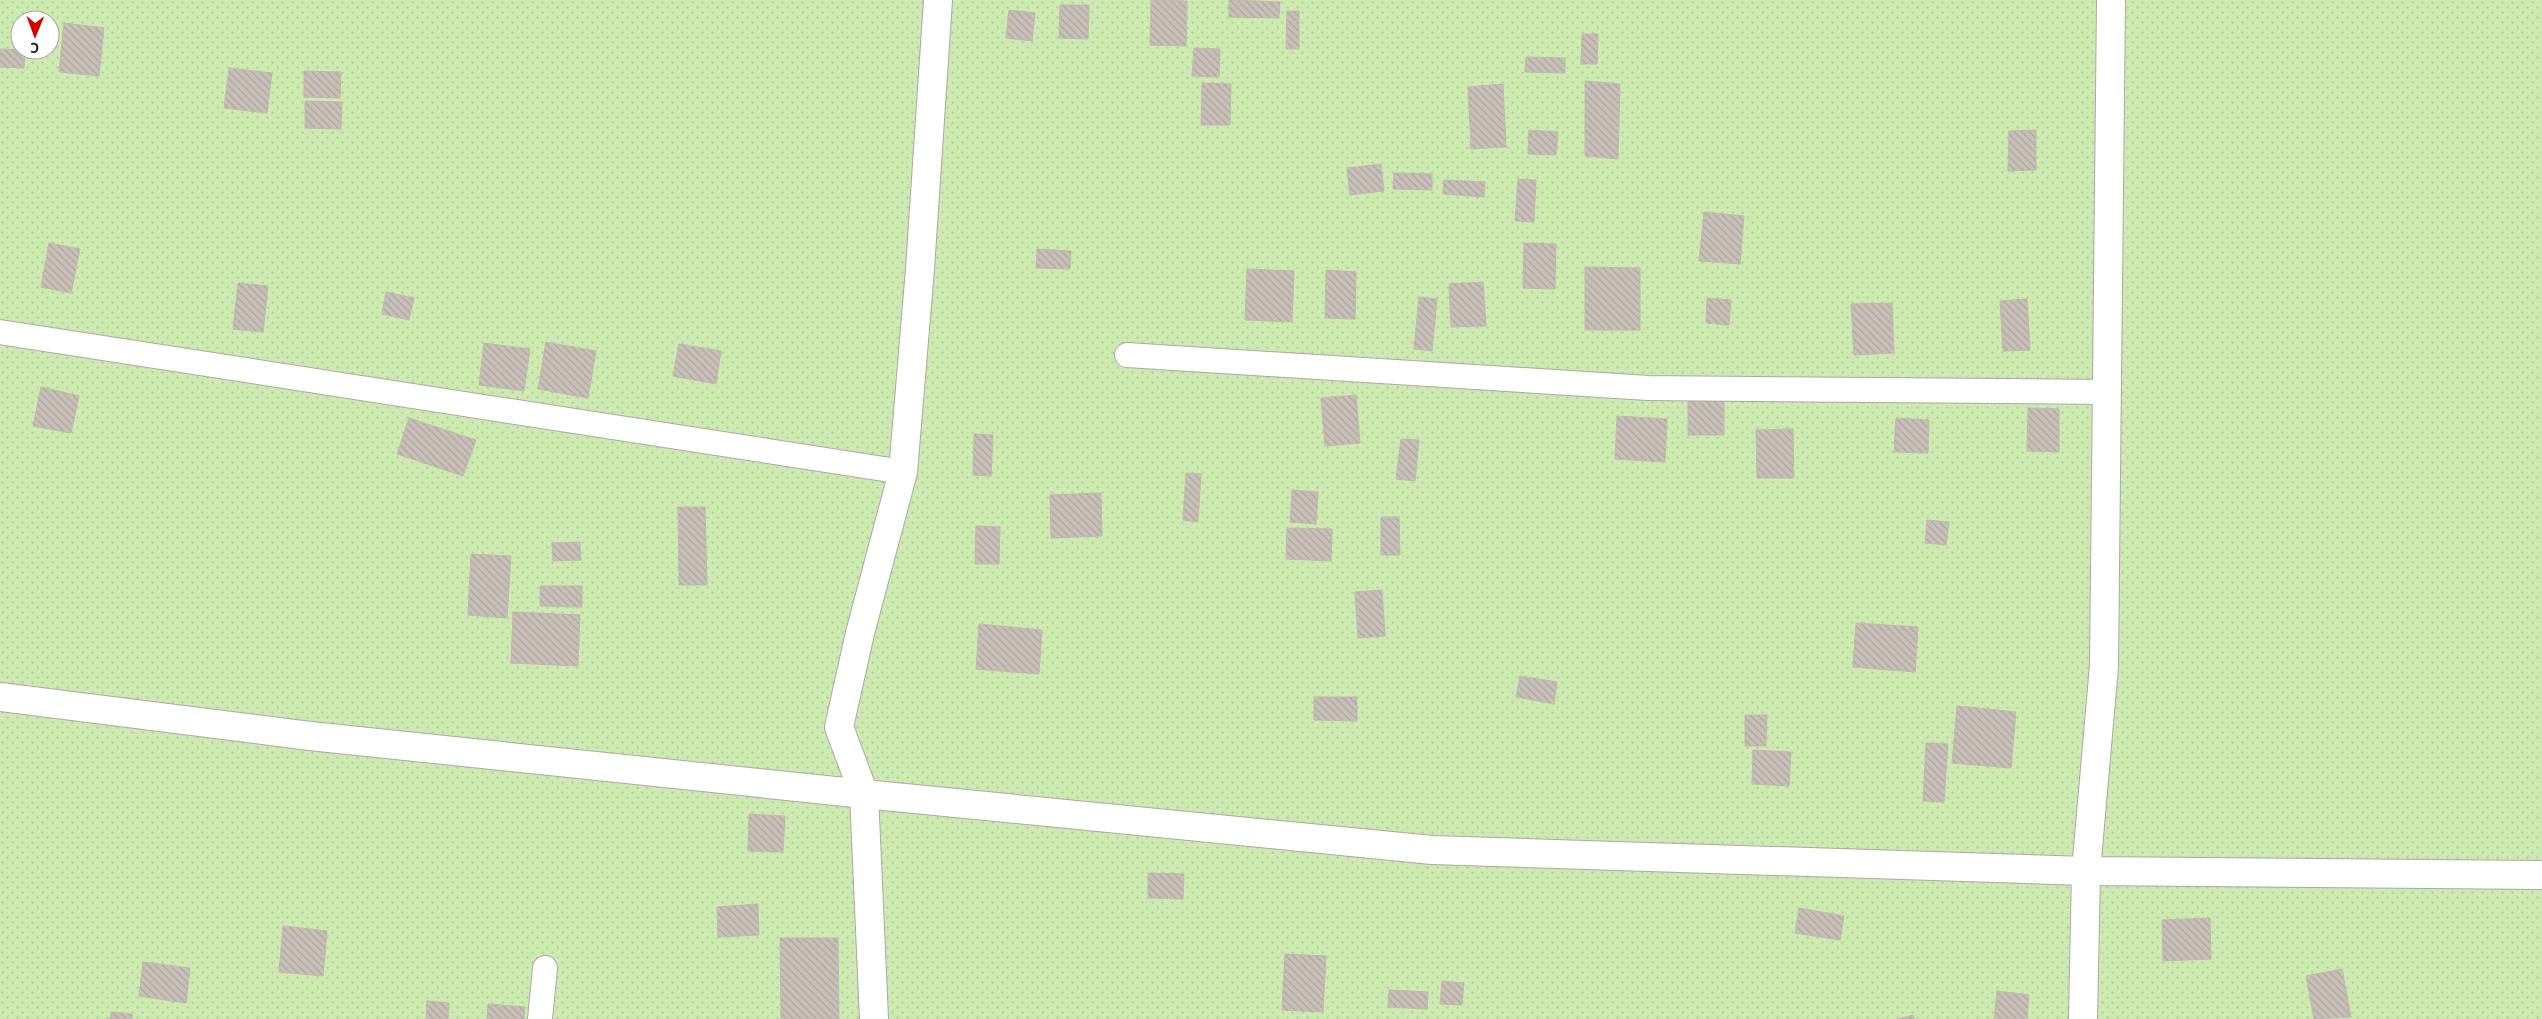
<svg xmlns="http://www.w3.org/2000/svg" width="2542" height="1019" viewBox="0 0 2542 1019" font-family="'Open Sans',sans-serif">
  <style>
    .grass { fill: url(#grass-dots); fill-rule: evenodd }
    .building { fill: url(#building-back-hatch); stroke: #c4b6ab }
    .lines { fill: none; stroke-linecap: round; stroke-linejoin: round }
    .lane-casing { stroke: #a9a9a9; stroke-width: 26 }
    .street-casing { stroke: #a9a9a9; stroke-width: 30 }
    .lane { stroke: #fff; stroke-width: 24 }
    .street { stroke: #fff; stroke-width: 28 }
  </style>
  <defs>
    <pattern id="grass-dots" width="8" height="8" patternUnits="userSpaceOnUse" patternTransform="scale(1.25)"><rect width="8" height="8" fill="#cdebb0"/><path d="M2 2h.1M6 6h.1" fill="none" stroke="#b0c997" stroke-width="1.8" stroke-linecap="round"/></pattern>
    <pattern id="building-back-hatch" width="6" height="6" patternUnits="userSpaceOnUse" patternTransform="scale(1.25)"><rect width="6" height="6" fill="#c7bfb8"/><path d="M-1 5l2 2M0 0l6 6M5-1l2 2" fill="none" stroke="#aba49e"/></pattern>
  </defs>
  <rect width="100%" height="100%" fill="#f2efe9"/>
  <path class="grass" d="M0 0H2542V1019H0ZM20 20H50V50H20Z"/>
  <g class="building">
    <path d="M1151 0 1187 1 1186 46 1150 45Z"/>
    <path d="M1229 0 1280 2 1279 18 1229 17Z"/>
    <path d="M1060 5H1089L1088 39 1059 38Z"/>
    <path d="M1009 10 1035 13 1032 41 1006 38Z"/>
    <path d="M1287 11H1299V49H1286Z"/>
    <path d="M64 23 104 28 99 76 59 72Z"/>
    <path d="M1582 34H1598L1597 64H1581Z"/>
    <path d="M1194 48 1220 49 1219 77 1192 76Z"/>
    <path d="M0 49 25 50 24 68 0 67Z"/>
    <path d="M1526 57 1565 58V73L1525 72Z"/>
    <path d="M229 68 272 73 267 113 224 108Z"/>
    <path d="M304 71 341 72 340 98 304 97Z"/>
    <path d="M1585 81 1620 84 1618 159 1585 156Z"/>
    <path d="M1202 83 1231 84 1230 125H1201Z"/>
    <path d="M1503 84 1506 147 1471 149 1468 87Z"/>
    <path d="M305 101 342 102 341 129 305 128Z"/>
    <path d="M1529 130 1558 132 1556 155 1528 154Z"/>
    <path d="M2036 130V170L2008 171 2009 131Z"/>
    <path d="M1381 164 1384 191 1350 195 1347 168Z"/>
    <path d="M1394 173 1432 174V190L1393 189Z"/>
    <path d="M1518 179 1536 180 1534 222 1515 221Z"/>
    <path d="M1444 180 1485 182 1484 197 1443 194Z"/>
    <path d="M1704 212 1744 216 1740 264 1699 261Z"/>
    <path d="M49 243 80 249 71 293 41 287Z"/>
    <path d="M1524 243 1556 244 1555 289 1523 288Z"/>
    <path d="M1037 249 1071 251 1070 269 1036 268Z"/>
    <path d="M1585 267 1640 268V330H1585Z"/>
    <path d="M1247 269 1294 271 1292 322 1245 320Z"/>
    <path d="M1326 270 1356 272 1355 319 1325 318Z"/>
    <path d="M1483 282 1486 326 1451 327 1449 284Z"/>
    <path d="M238 283 268 286 263 332 233 329Z"/>
    <path d="M386 292 414 298 409 320 382 314Z"/>
    <path d="M1419 297 1437 299 1432 351 1414 349Z"/>
    <path d="M1707 298 1731 300 1729 325 1706 323Z"/>
    <path d="M2027 299 2030 350 2003 351 2000 301Z"/>
    <path d="M1892 303 1894 353 1854 355 1851 304Z"/>
    <path d="M546 342 596 351 588 398 538 389Z"/>
    <path d="M484 343 530 349 524 391 479 385Z"/>
    <path d="M679 344 721 351 716 384 673 376Z"/>
    <path d="M41 387 79 396 71 433 33 426Z"/>
    <path d="M1356 395 1360 443 1325 446 1321 398Z"/>
    <path d="M1688 398 1724 399V435H1688Z"/>
    <path d="M2028 408 2059 409V452L2027 451Z"/>
    <path d="M1617 416 1667 419 1665 462 1615 459Z"/>
    <path d="M409 418 476 440 463 476 397 454Z"/>
    <path d="M1896 418 1929 420 1928 453 1894 452Z"/>
    <path d="M1793 429 1794 478H1757L1756 430Z"/>
    <path d="M974 434 993 435 991 476 973 475Z"/>
    <path d="M1401 439 1419 440 1415 481 1396 479Z"/>
    <path d="M1186 473 1201 474 1198 522 1183 520Z"/>
    <path d="M1292 490 1318 492 1316 524 1290 522Z"/>
    <path d="M1101 493 1102 536 1051 538 1050 495Z"/>
    <path d="M678 507H705L707 585H679Z"/>
    <path d="M1381 517H1399L1400 555H1381Z"/>
    <path d="M1927 520 1949 522 1946 545 1925 543Z"/>
    <path d="M976 526 1000 527 999 564H975Z"/>
    <path d="M1287 528 1332 529 1331 561 1286 559Z"/>
    <path d="M580 542 581 560 553 561 552 543Z"/>
    <path d="M471 554 511 556 507 618 468 615Z"/>
    <path d="M540 586H582V607L540 606Z"/>
    <path d="M1382 590 1385 636 1358 638 1355 592Z"/>
    <path d="M513 612 580 615 578 666 511 663Z"/>
    <path d="M1856 623 1918 627 1915 672 1853 667Z"/>
    <path d="M979 624 1042 630 1039 674 976 669Z"/>
    <path d="M1520 676 1557 682 1554 704 1516 697Z"/>
    <path d="M1314 697H1357V721L1314 720Z"/>
    <path d="M1957 706 2016 712 2011 768 1952 763Z"/>
    <path d="M1745 715H1767L1766 746H1745Z"/>
    <path d="M1926 743 1948 744 1944 802 1923 801Z"/>
    <path d="M1753 750 1791 752 1789 786 1752 784Z"/>
    <path d="M749 814 785 816 783 852 748 851Z"/>
    <path d="M1148 873 1184 874 1183 899 1148 898Z"/>
    <path d="M758 904 759 935 718 937 717 907Z"/>
    <path d="M1799 908 1844 916 1840 940 1795 933Z"/>
    <path d="M2210 918 2211 959 2163 961 2162 920Z"/>
    <path d="M283 926 327 931 323 976 279 972Z"/>
    <path d="M780 938H838L839 1019H781Z"/>
    <path d="M1285 954 1326 956 1323 1012 1282 1010Z"/>
    <path d="M143 962 190 968 186 1003 139 996Z"/>
    <path d="M2342 969 2351 1017 2314 1019 2306 976Z"/>
    <path d="M1442 981 1464 983 1462 1005 1440 1004Z"/>
    <path d="M1389 990 1428 992 1427 1009 1388 1007Z"/>
    <path d="M1997 991 2029 995 2027 1019H1994Z"/>
    <path d="M427 1001 449 1003 448 1019H426Z"/>
    <path d="M488 1004 525 1007 524 1019H487Z"/>
    <path d="M111 1012 132 1014V1019H110Z"/>
    <path d="M1913 1015 1914 1019H1899Z"/>
  </g>
  <g class="lines">
    <g class="lane-casing">
      <g id="lane">
        <path d="M0 332 903 472"/>
        <path d="M1127 355 1648 388 2106 392"/>
        <path d="M540 1019 545 968"/>
      </g>
    </g>
    <g class="street-casing">
      <g id="street">
        <path d="M0 697 310 736 864 794 1432 850 2086 871 2542 875"/>
        <path d="M874 1019 864 794 839 727 860 633 903 472 920 269 938 0"/>
        <path d="M2083 1019 2086 871 2104 666 2111 0"/>
      </g>
    </g>
    <use href="#lane" class="lane"/>
    <use href="#street" class="street"/>
  </g>
  <g transform="translate(35 35) rotate(181)"><circle r="24" fill="#ffffff" stroke="#a7a7a7"/>
  <path d="M0-4L9 19L0 12L-9 19Z" fill="#d40000"/>
  <text y="-8" font-size="14" font-weight="bold" text-anchor="middle" fill="#222222">С</text>
  </g>
</svg>
